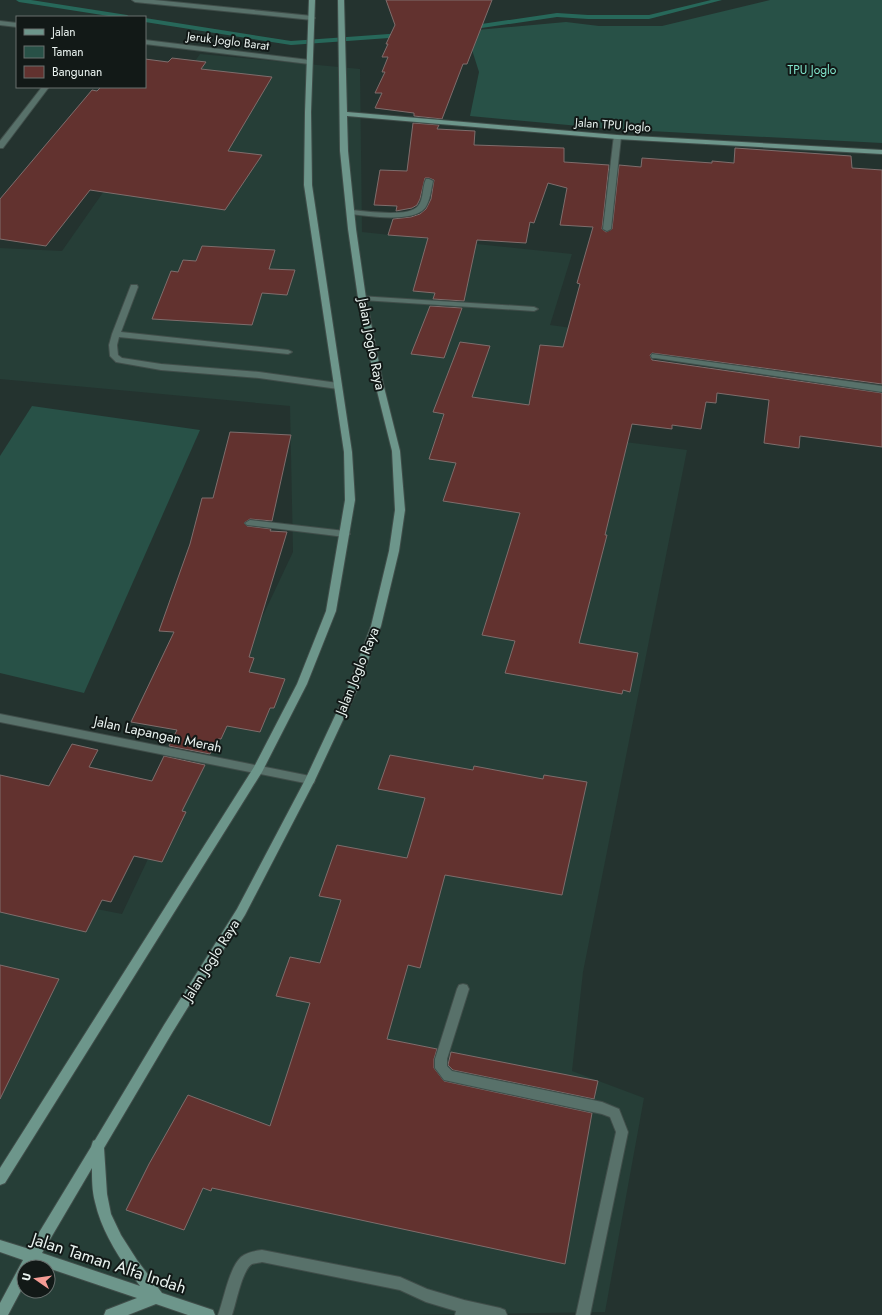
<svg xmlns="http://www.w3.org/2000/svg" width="882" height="1315" viewBox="0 0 882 1315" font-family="Jost,sans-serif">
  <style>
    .built { fill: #263e37; fill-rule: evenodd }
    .green { fill: #285147 }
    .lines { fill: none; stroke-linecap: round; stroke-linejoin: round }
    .stream { fill: #27685a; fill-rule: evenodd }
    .building { fill: #62322f; stroke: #7e6d6c }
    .lane-casing { stroke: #404e4a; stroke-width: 2 }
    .street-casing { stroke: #404e4a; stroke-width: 2 }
    .secondary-casing { stroke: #404e4a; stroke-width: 2 }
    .lane { fill: #58716a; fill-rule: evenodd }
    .street { fill: #58716a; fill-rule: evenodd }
    .secondary { fill: #6d968b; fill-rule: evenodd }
    .labels { text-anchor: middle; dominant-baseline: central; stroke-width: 4; stroke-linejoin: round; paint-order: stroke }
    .far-street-label { font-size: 12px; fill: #eaf3f0; stroke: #121917 }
    .far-park-label { font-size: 12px; fill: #81e4cb; stroke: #121917 }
    .street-label { font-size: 14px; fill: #eaf3f0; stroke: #121917 }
    .near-street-label { font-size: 17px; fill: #eaf3f0; stroke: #121917 }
  </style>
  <rect width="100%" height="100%" fill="#24332f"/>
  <path class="built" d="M200 54 360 69 362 232 572 254 550 325 638 337 602 439 687 450 583 972 572 1071 644 1098 605 1312 406 1315H0V890L122 914 293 552 290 406 0 379V248L62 251ZM24 1267H48V1291H24Z"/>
  <g class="green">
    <path d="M770 0H882V143L612 129 470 116 479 72 466 31 566 22 599 26H662Z"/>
    <path d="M32 406 200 430 84 693 0 673V456Z"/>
  </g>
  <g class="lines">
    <g class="stream">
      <path d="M16 0H31L127 15 130 17H115L19 2Z"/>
      <path d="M711 0H722L649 19H588L557 17 468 30 465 28 468 26 557 13 588 15H649Z"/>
      <path d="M145 18 291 41 403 33 406 35 403 37 291 45 145 22Z"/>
    </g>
  </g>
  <g class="building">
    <path d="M386 0H492L467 64H463L442 119 414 116V113L375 108 382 93H375L385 72H382L388 57H382L388 44H386L395 25Z"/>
    <path d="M172 58 206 62 201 69 272 77 228 151 262 155 225 210 90 190 46 246 0 239V199L92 90 97 91 101 87H145V59L168 62Z"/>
    <path d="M413 123 439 125 437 129 475 131 474 145 564 148V162L609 165 602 229 606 232 612 229 619 165 641 167 642 158 712 163V161L734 163 735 148 851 156 852 168 882 170V384L652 353 650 355 652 360 882 393V447L800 436 799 448 764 443 769 400 717 393 716 403 706 402 701 429 672 425V429L632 424 605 535H607L579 643 638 653 630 692 623 690 622 694 505 673 515 641 482 635 520 513 443 501 456 463 429 459 444 414 433 412 460 342 490 346 472 397 529 405 540 345 563 347 580 284 577 283 593 227 560 225 567 188 548 183 534 223 530 222 526 243 477 240 464 301 433 299 435 293 413 291 428 238 388 235 393 219 411 217 420 214 426 209 431 199 434 180 429 178H425L420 199 417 205 412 208 396 211 397 206 374 205 380 170 407 171Z"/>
    <path d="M202 246 275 250 269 269 295 270 287 295 262 293 252 325 152 319 171 271 178 272 183 260 196 261Z"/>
    <path d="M430 306 462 308 444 358 411 354Z"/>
    <path d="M230 432 291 435 272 521 250 519 244 523 247 526 271 529 270 531 287 532 249 657 254 658 249 672 285 679 274 708H270L260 732 227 726 221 739H218L210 754 169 746 177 730 131 722 174 632 159 631 190 544 202 498H213Z"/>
    <path d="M72 744 98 750 89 767 152 781 164 756 205 765 182 811 186 812 162 862 134 856 111 902 102 900 86 932 0 912V775L49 786Z"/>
    <path d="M390 755 473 770 474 766 543 779 544 775 587 782 562 895 445 875 420 968 408 965 387 1039 437 1049 434 1059V1068L444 1081 592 1113 565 1264 212 1188 211 1191 203 1188 184 1230 126 1210 149 1164 188 1095 270 1126 310 1003 276 996 290 957 320 963 341 900 319 896 337 845 407 858 425 798 378 789Z"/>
    <path d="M0 965 59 979 0 1099Z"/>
    <path d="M451 1052 598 1081 594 1099 453 1070 448 1065Z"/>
  </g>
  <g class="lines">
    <g class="lane-casing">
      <g id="lane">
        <path d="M426 179H429L433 181C431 190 430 201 425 208 413 223 368 216 351 214L347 212 351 210C365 211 409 218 418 206 424 199 422 187 426 179Z"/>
        <path d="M131 285H137L138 287 121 332 288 350 292 352 288 354 119 337 117 345 118 355 122 358 161 364 259 372 338 383 342 386 338 389 259 378 161 370 116 362 110 356 109 345 112 334Z"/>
        <path d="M359 296 534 307 538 309 534 311 362 300 358 298Z"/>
        <path d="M250 520 345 531 350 534 345 537 247 525 245 523Z"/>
        <path d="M463 984 467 985 469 989 447 1059V1066L452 1071 602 1102 619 1109 628 1132 590 1315H576L616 1132 610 1117 602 1114 444 1080 435 1068V1059L457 989 459 985Z"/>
        <path d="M262 1250 400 1277 427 1289 464 1300 500 1308 505 1310 507 1315H455L456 1311 426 1302 400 1290 262 1262C259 1263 255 1263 252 1264 242 1270 236 1304 232 1315H218C224 1299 229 1268 241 1257 247 1252 255 1251 262 1250Z"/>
      </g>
    </g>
    <g class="street-casing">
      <g id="street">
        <path d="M132 0H154L312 16 315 18 312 20 135 2Z"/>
        <path d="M0 21 17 23V27L0 25Z"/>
        <path d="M145 40 309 60 312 62 309 64 145 44Z"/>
        <path d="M42 87H49L3 148H0V141Z"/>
        <path d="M614 135H617L621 137 611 229 607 231 603 229Z"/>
        <path d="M652 354 882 386V392L655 358H652L651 356Z"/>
        <path d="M0 714 310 776 314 777 315 780 314 783 310 784 0 722Z"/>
      </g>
    </g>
    <g class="secondary-casing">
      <g id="secondary">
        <path d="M309 0H315L311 112 312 185 352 452 355 500 336 611 307 684 262 772 5 1183 0 1185V1168L254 767 297 684 326 611 345 500 344 452 304 185 305 112Z"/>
        <path d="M338 0H344L347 112 617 135 882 150V154L617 139 347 116 348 151 356 229 366 298 383 383 400 451 405 510 399 551 381 626 357 690 315 780 245 915 172 1033 104 1148 107 1194 111 1214 121 1235 137 1260 162 1293 213 1310 215 1315H188L156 1304 128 1315H104L106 1310 137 1298 48 1268V1267L35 1264 33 1267H24V1285L8 1315H0V1303L23 1260 0 1252V1240L29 1249 91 1147 93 1141 95 1140 164 1025 237 909 305 780 347 690 371 626 389 551 395 510 392 451 375 383 358 298 348 229 340 151ZM92 1168C92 1179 92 1191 95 1202 102 1233 121 1261 140 1286L42 1253Z"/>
      </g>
    </g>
    <use href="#lane" class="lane"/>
    <use href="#street" class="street"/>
    <use href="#secondary" class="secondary"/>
  </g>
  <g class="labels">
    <g class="far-street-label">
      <text transform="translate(228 41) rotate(7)">Jeruk Joglo Barat</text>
      <text transform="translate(613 125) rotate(4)">Jalan TPU Joglo</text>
    </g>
    <g class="far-park-label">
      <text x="812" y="70">TPU Joglo</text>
    </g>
    <g class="street-label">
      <text transform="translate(372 344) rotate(79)">Jalan Joglo Raya</text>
      <text transform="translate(357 671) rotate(-68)">Jalan Joglo Raya</text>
      <text transform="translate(158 734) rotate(12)">Jalan Lapangan Merah</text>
      <text transform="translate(211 960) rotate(-58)">Jalan Joglo Raya</text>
    </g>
    <g class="near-street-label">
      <text transform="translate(109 1263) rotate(18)">Jalan Taman Alfa Indah</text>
    </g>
  </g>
  <rect x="16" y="16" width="130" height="72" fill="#121917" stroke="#68706e"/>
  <rect x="24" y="29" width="20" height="6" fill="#6d968b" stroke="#68706e"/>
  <text x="52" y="36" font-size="12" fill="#eaf3f0">Jalan</text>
  <rect x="24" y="46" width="20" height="12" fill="#285147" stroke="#68706e"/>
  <text x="52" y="56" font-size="12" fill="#eaf3f0">Taman</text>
  <rect x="24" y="66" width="20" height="12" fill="#62322f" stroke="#68706e"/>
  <text x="52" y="76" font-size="12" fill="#eaf3f0">Bangunan</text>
  <g transform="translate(36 1279) rotate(283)"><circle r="19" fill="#121917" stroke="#68706e"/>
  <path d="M0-3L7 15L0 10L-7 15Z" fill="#f59c95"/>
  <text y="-6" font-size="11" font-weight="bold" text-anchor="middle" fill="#eaf3f0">U</text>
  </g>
</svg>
